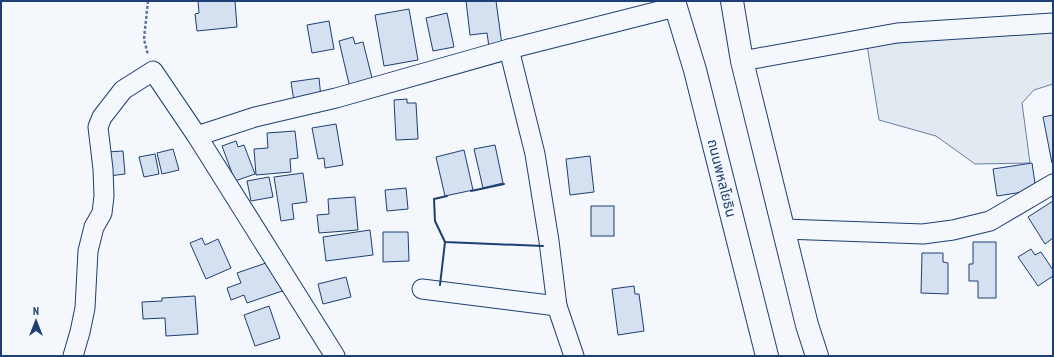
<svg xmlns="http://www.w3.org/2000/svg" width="1054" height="357" viewBox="0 0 1054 357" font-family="'PT Sans Narrow','Noto Sans Thai',sans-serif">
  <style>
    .green { fill: #e3e9f0; stroke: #687fa3 }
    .building { fill: #d5e0f0; stroke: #1d3f73 }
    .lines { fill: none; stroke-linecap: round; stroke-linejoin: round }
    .minor-casing { stroke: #1d3f73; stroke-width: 21 }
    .highway-casing { stroke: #1d3f73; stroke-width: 24 }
    .path { stroke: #5e769c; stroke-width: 2.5; stroke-dasharray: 3 2; stroke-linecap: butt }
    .minor { stroke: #f4f7fb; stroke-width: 19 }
    .highway { stroke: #f4f7fb; stroke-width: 22 }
    .wall { stroke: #1d3f73; stroke-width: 2 }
    .labels { text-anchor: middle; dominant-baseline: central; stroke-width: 3; stroke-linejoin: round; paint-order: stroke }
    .street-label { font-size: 14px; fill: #1d3f73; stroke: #f4f7fb }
  </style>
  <rect width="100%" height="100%" fill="#f4f7fb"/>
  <path class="green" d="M1053 31V84L1034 90 1022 103 1030 163 975 164 936 136 879 120 867 45Z"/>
  <g class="building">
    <path d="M198 1H235L237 27 197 31 195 14 199 13Z"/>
    <path d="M466 1H496L502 45 489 47 487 33 470 35Z"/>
    <path d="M409 9 418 60 384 66 375 15Z"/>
    <path d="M447 13 454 47 433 51 426 18Z"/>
    <path d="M329 21 334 49 312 53 307 25Z"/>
    <path d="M353 37 355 44 363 42 373 82 350 88 339 41Z"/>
    <path d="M319 78 321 98 294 101 291 82Z"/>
    <path d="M407 99V103H416L418 139 396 140 394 100Z"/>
    <path d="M1053 115V162L1052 163 1043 117Z"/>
    <path d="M336 124 343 165 325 168 324 158 318 159 312 128Z"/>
    <path d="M295 131 298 158 290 159 291 172 256 175 254 149 268 148 267 133Z"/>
    <path d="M236 141 238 147 244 145 255 174 235 181 222 146Z"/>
    <path d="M495 145 503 183 483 188 474 149Z"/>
    <path d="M173 149 179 170 162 174 157 153Z"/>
    <path d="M464 150 473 190 445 196 436 157Z"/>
    <path d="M123 151 125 174 109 176 107 152Z"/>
    <path d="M155 154 159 174 144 177 139 157Z"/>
    <path d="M590 156 594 192 570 195 566 159Z"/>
    <path d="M1032 163 1036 190 997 196 993 169Z"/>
    <path d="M303 173 307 202 292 204 294 219 281 221 274 177Z"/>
    <path d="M269 177 273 197 251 201 247 181Z"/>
    <path d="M406 188 408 209 387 211 385 190Z"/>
    <path d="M355 197 358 230 319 233 317 215 329 214 328 199Z"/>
    <path d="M1053 201V238L1045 244 1028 217Z"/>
    <rect x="591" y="206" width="23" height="30"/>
    <path d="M370 230 373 255 326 261 323 237Z"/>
    <path d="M383 232H408L409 261 383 262Z"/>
    <path d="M202 238 205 245 218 239 231 268 206 279 190 243Z"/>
    <path d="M973 242H996V298H978V281H969V264H973Z"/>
    <path d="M1031 249 1035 255 1041 252 1053 270V276L1038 286 1018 257Z"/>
    <path d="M922 253H943V262L948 263V294L921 293Z"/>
    <path d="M266 263 268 268 276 265 285 290 247 303 244 295 231 300 227 288 241 283 237 273Z"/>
    <path d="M346 277 351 297 323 304 318 284Z"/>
    <path d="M634 286 635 294H639L644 331 618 335 612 289Z"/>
    <path d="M195 296 198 334 166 336 165 318 143 319 142 302 162 301V298Z"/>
    <path d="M269 306 280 338 255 346 244 315Z"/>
  </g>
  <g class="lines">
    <g class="minor-casing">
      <g id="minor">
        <path d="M509 49 535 154 549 241 557 306 574 356"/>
        <path d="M742 61 897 33 1053 23"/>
        <path d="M197 136 255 117 336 98 509 49 675 7"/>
        <path d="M784 229 923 234 953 230 990 221 1053 184"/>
        <path d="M422 289 557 306"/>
        <path d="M73 356 80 332 85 308 88 251 94 227 102 213 104 196 103 169 98 127 102 117 123 90 153 71 197 136 335 356"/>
      </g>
    </g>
    <g class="highway-casing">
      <g id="highway">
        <path d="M674 1 695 70 767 356"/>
        <path d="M732 1 742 61 807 325 817 356"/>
      </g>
    </g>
    <path class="path" d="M148 1 144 39 148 55"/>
    <use href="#minor" class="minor"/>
    <use href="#highway" class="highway"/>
    <g class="wall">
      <path d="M471 191 504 184"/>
      <path d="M447 196 434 199 435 221 445 242 543 246"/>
      <path d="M440 285 445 242"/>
    </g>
  </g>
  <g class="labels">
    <g class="street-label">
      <text transform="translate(722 178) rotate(76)">ถนนพหลโยธิน</text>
    </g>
  </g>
  <rect width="1054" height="357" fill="none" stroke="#1d3f73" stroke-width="4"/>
  <g transform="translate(36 321)" stroke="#f4f7fb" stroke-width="3" paint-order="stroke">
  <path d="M0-3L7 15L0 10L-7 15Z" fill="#1d3f73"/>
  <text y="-6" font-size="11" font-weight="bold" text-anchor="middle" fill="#1d3f73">N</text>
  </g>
</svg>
